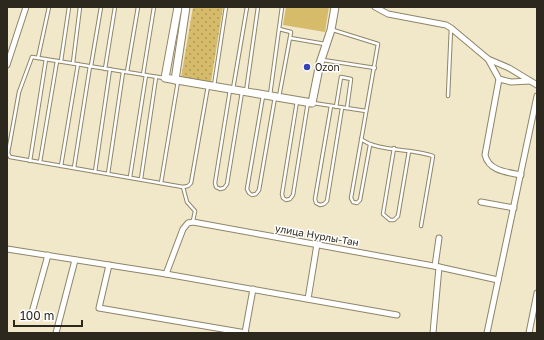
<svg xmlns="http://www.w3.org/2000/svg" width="544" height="340" viewBox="0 0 544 340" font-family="'Golos Text',sans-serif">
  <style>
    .park { fill: url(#park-dots) }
    .pitch { fill: #d5bb6a }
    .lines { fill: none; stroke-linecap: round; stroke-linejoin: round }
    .lane-casing { stroke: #8e8569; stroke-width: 4.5 }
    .street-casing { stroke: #8e8569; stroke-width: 7 }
    .secondary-casing { stroke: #8e8569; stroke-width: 9 }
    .lane { stroke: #fff; stroke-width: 2.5 }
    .street { stroke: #fff; stroke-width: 5 }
    .secondary { stroke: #fff; stroke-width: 7 }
    .poi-dot { fill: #3744b7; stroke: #fff; stroke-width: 1.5 }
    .labels { text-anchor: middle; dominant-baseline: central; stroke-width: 3; stroke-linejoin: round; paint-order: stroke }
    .poi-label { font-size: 10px; fill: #2c281d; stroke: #fff; text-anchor: start }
    .street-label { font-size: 10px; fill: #2c281d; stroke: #fff }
  </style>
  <defs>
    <pattern id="park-dots" width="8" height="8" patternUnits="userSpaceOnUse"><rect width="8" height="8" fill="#d5bb6a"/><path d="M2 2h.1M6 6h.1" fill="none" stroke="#ad9857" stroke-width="1.8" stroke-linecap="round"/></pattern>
  </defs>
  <rect width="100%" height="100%" fill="#f1e7c9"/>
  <path class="park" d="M193 7H223L211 82 181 78Z"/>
  <path class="pitch" d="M286 7H329L325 32 283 25Z"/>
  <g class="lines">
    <g class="lane-casing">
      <g id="lane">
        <path d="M279 29 291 32 279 97"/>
        <path d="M333 30 378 44 351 198 353 202 357 203 360 200 370 145"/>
        <path d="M290 38 325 44"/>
        <path d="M38 58 49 7"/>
        <path d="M323 60 375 68"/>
        <path d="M61 61 69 7"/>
        <path d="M73 63 80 7"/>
        <path d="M91 66 101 7"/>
        <path d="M105 69 115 7"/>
        <path d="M127 72 138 7"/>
        <path d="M143 75 154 7"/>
        <path d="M164 78 32 57 19 92 8 153 10 157 183 187 188 186 191 183 208 86"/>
        <path d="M214 86 226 7"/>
        <path d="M233 89 247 7"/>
        <path d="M230 90 215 183 216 187 220 189 224 188 227 184 242 92"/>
        <path d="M246 92 258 7"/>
        <path d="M270 95 282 7"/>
        <path d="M263 96 247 189 249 193 252 195 256 194 259 190 275 97"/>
        <path d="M448 96 451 28"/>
        <path d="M297 101 282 194 283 198 286 200 290 199 293 195 308 102"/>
        <path d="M313 103 366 111"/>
        <path d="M331 106 315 199 316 203 320 205 324 204 327 201 342 108"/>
        <path d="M336 107 341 77 351 79 347 108"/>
        <path d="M361 139C377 152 413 148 433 156L421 226"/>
        <path d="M394 148 383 214 390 220H394L398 216 409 151"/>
        <path d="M30 161 46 59"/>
        <path d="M40 162 57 61"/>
        <path d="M61 166 78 64"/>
        <path d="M74 168 90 66"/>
        <path d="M95 172 110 69"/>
        <path d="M108 174 123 72"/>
        <path d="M130 177 146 75"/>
        <path d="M141 179 156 77"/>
        <path d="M161 183 178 81"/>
        <path d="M183 187 187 202 195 211 193 221"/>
      </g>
    </g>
    <g class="street-casing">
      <g id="street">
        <path d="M375 7 388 14 446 25 451 28 488 59 499 79 511 82 530 81"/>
        <path d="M488 59 509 68 537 85"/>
        <path d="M7 65 26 7"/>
        <path d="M499 79 485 155C489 171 506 172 521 175"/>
        <path d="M481 202 514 208"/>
        <path d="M7 249 166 274 397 315"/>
        <path d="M109 265 99 308 246 333"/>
        <path d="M435 266 439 238"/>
        <path d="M166 274 183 229 188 223 193 222 439 267 498 280"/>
        <path d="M308 299 317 244"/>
        <path d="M31 316 48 255"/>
        <path d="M56 333 75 260"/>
        <path d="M245 333 253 289"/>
        <path d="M433 333 439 267"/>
        <path d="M487 333 537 96"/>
        <path d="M529 333 537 293"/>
      </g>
    </g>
    <g class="secondary-casing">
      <g id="secondary">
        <path d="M178 7 165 78 312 103 320 63 331 30 335 7"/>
        <path d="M175 80 186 7"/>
      </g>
    </g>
    <use href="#lane" class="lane"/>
    <use href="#street" class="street"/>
    <use href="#secondary" class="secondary"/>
  </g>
  <circle class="poi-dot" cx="307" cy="67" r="4"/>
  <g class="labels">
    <g class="poi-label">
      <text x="315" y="67">Ozon</text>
    </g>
    <g class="street-label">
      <text transform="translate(317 235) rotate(10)">улица Нурлы-Тан</text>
    </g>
  </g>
  <rect width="544" height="340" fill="none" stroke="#2c281d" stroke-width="16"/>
  <path d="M14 320v6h68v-6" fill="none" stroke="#2c281d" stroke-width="2"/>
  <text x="20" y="320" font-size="12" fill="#2c281d" stroke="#ffffff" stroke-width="3" paint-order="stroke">100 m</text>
</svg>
